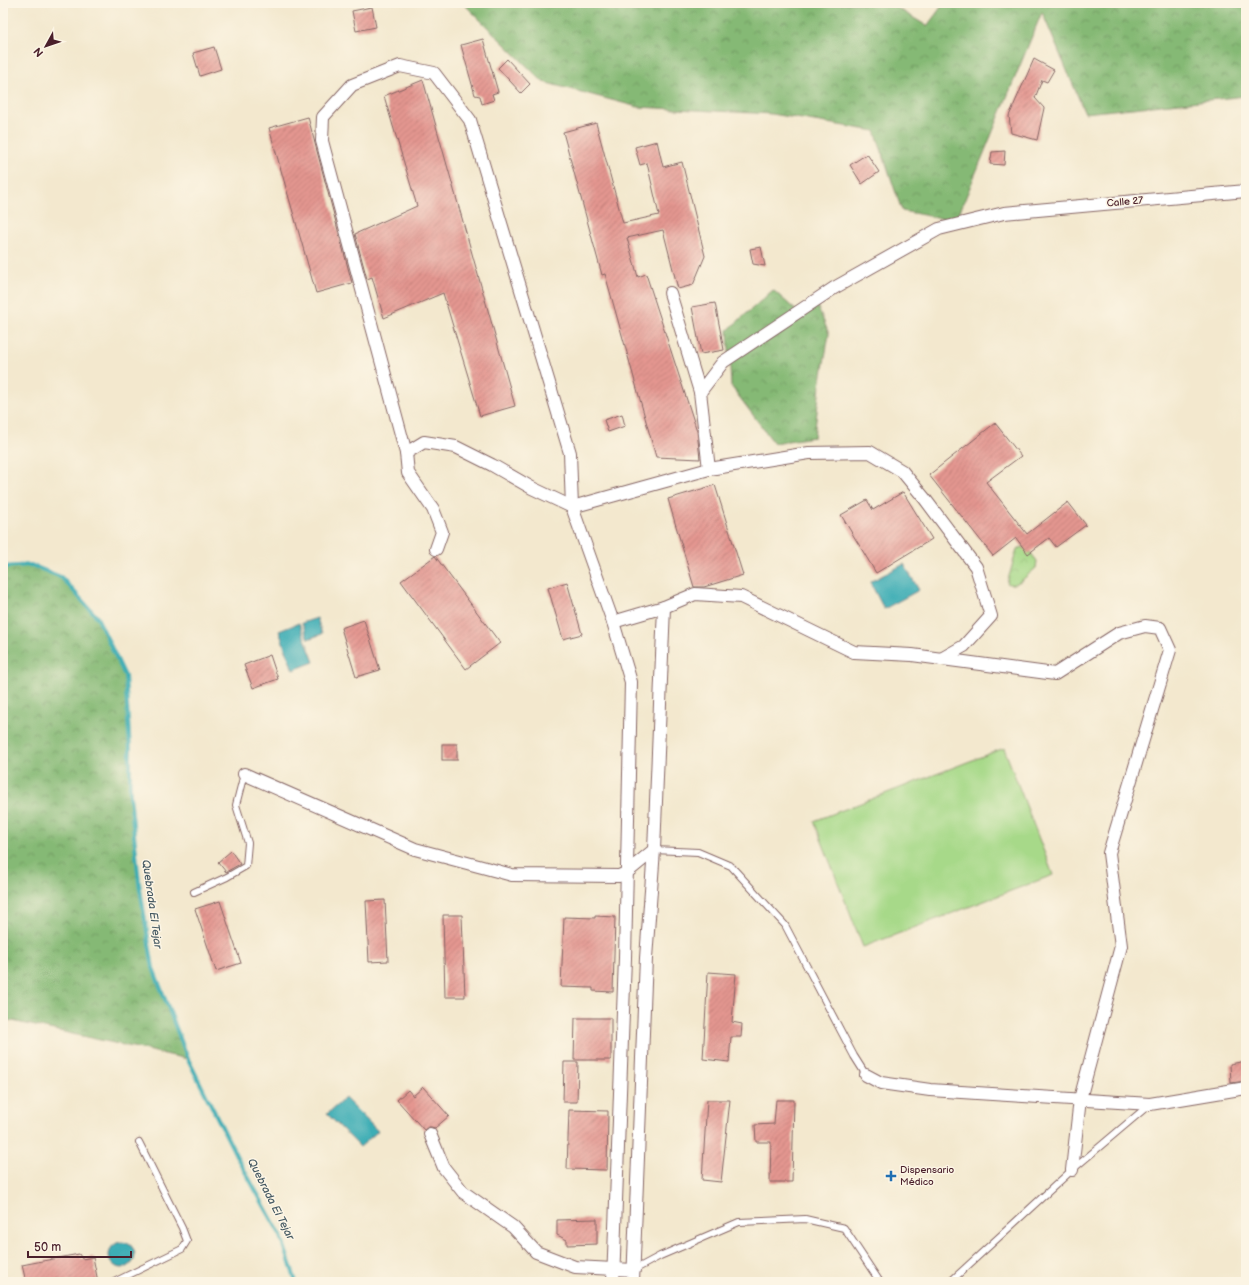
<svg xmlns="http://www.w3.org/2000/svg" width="1249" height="1285" viewBox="0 0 1249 1285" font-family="'Balsamiq Sans',sans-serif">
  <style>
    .green { fill: #a7d989; stroke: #787c5a }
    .forest { fill: url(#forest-crowns); stroke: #686c50 }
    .park { fill: url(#park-crowns); stroke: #787c5a }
    .water { fill: #3cadb5; stroke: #436670 }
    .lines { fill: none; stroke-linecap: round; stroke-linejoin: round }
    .stream { stroke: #3cadb5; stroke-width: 4 }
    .building { fill: url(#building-hatch) }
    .service-casing { stroke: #856564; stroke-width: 8 }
    .minor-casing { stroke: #856564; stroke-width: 14 }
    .service { stroke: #fff; stroke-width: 6 }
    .minor { stroke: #fff; stroke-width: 12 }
    .poi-dot { fill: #1f6fb2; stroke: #fcf5e5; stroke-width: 1.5 }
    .labels { text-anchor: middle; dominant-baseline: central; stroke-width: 3; stroke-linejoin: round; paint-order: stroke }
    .street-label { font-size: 10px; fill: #4a1f2b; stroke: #fcf5e5 }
    .poi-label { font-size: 10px; fill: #4a1f2b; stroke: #fcf5e5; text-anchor: start }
    .water-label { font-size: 11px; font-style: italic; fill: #445862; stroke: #fcf5e5 }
  </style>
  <defs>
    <pattern id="forest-crowns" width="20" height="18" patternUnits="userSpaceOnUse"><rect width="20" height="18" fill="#85b975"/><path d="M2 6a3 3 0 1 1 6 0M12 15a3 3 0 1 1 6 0" fill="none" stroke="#6f9660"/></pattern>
    <pattern id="park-crowns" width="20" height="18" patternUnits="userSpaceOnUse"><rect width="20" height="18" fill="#a7d989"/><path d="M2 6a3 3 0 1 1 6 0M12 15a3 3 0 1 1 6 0" fill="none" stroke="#91ba76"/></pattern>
    <pattern id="building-hatch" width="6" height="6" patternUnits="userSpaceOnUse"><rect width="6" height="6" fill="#e49690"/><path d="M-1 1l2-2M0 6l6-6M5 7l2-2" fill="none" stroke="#bb7a76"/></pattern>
  </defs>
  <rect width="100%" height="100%" fill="#fcf5e5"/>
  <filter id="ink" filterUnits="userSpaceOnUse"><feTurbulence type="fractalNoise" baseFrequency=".025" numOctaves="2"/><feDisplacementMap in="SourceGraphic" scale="8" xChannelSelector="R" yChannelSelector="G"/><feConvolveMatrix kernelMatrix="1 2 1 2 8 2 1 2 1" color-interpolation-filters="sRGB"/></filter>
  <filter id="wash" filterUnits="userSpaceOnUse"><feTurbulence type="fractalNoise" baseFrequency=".012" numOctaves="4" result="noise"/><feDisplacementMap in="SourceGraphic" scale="16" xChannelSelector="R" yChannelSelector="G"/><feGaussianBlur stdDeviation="0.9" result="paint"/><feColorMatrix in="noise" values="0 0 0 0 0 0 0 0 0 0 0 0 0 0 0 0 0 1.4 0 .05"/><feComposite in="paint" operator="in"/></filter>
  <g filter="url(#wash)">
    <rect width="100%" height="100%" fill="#f3e8ce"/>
    <path class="green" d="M1004 748 1053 875 863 947 814 821Z"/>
    <g class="forest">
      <path d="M463 3H889L927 26 944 3H1246V96L1085 113 1042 12 956 221 902 211 875 131 772 114 638 107 543 82Z"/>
      <path d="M773 290 800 314 817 305 829 334 820 386 814 437 774 443 731 386 728 330Z"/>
      <path d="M31 565 61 577 97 617 125 676 130 749V795L139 883 153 968 188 1059 3 1019V567Z"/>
    </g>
    <path class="park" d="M1022 547 1030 552 1037 561 1036 568C1028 574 1016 589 1007 583L1017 549Z"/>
    <g class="water">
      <path d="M904 564 919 590 884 609 870 582Z"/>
      <path d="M317 618 322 634 308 639 302 623Z"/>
      <path d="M299 623 314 662 293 670 279 631Z"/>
      <path d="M345 1098 378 1131 360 1147 327 1114Z"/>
      <circle cx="122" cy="1255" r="13"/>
    </g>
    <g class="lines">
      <path class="stream" d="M3 567 31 565 61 577 97 617 125 676 130 749V795L139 883 153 968 188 1059 238 1159 281 1236 296 1282"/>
    </g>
    <g id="blocks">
      <g class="building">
        <path d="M372 7 376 27 356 31 352 11Z"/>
        <path d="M483 39 498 92 492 94 494 100 482 104 480 96 475 95 461 45Z"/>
        <path d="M214 47 221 69 200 76 193 53Z"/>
        <path d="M507 59 530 84 521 93 498 68Z"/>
        <path d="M1034 59 1054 70 1047 82 1042 80 1035 98 1044 108 1037 140 1011 133 1009 116Z"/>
        <path d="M423 80 515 406 480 416 443 293 384 318 372 277 367 279 355 234 417 206 384 96Z"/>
        <path d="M308 117 352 283 316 293 269 128Z"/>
        <path d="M596 123 623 223 659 215 647 163 640 165 635 147 657 141 663 167 682 162 705 256 693 285 678 289 663 230 627 238 638 277 646 274 697 431 700 459 656 457 605 274 602 275 563 132Z"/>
        <path d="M1005 151 1004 165 990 164 992 152Z"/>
        <path d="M867 154 879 172 862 184 850 165Z"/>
        <path d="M761 247 765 266 753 264 750 249Z"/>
        <path d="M715 303 724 350 701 354 692 307Z"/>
        <path d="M622 414 625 426 608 432 604 420Z"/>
        <path d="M995 423 1021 456 986 482 1027 534 1068 502 1086 525 1056 547 1049 538 1028 554 1016 538 993 556 929 475Z"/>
        <path d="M715 485 743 575 704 587H694L668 499Z"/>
        <path d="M903 492 932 539 876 573 841 515 867 500 873 510Z"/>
        <path d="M435 556 500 643 466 669 401 581Z"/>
        <path d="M567 582 582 634 563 639 548 588Z"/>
        <path d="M364 620 380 670 356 677 341 628Z"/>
        <path d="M270 655 278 679 253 688 244 665Z"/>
        <rect x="442" y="744" width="15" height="16"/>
        <path d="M231 851 240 864 226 872 218 862Z"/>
        <path d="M385 900 388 961 369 962 366 901Z"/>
        <path d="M220 901 241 963 216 971 195 909Z"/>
        <path d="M443 915H462L465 997H445Z"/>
        <path d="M595 916 615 917 613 992 593 991V988L561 987 564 917 595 918Z"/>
        <path d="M708 972 736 974 732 1022 742 1024 741 1037H731L729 1062 703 1059Z"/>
        <path d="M575 1018H611V1060H574Z"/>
        <path d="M1246 1061V1081L1231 1083 1230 1064Z"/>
        <path d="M564 1062H578L577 1102H563Z"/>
        <path d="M423 1087 449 1116 435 1128 431 1127H428L424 1130 397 1100 408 1090 413 1096Z"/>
        <path d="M707 1100H730L721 1182 702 1180Z"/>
        <path d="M776 1100H794L792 1182H770L771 1142H756L755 1125 774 1124Z"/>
        <path d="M569 1110 608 1111 607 1170 567 1169Z"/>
        <path d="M597 1219V1244L567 1245V1240L557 1235V1220Z"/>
        <path d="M79 1254 82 1259 93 1257 98 1282H26L22 1265Z"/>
      </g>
    </g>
  </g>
  <g filter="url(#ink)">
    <use href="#blocks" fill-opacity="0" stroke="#856564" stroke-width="1"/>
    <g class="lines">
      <g class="service-casing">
        <g id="service">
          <path d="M654 850 698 852 731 866 785 925 854 1056 866 1075"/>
          <path d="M194 892 227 877 246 866 248 843 236 805 244 774"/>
          <path d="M634 1270 660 1256 739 1222 805 1219 844 1228 880 1282"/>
          <path d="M114 1282 182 1249 187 1241 182 1228 139 1142"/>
          <path d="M950 1282 1072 1170 1149 1105"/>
        </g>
      </g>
      <g class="minor-casing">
        <g id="minor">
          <path d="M670 293 700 392 709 469"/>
          <path d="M700 392 723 362 834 288 939 229 1004 213 1246 191"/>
          <path d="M406 453 424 442 456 447 492 465 532 488 572 507 709 469 809 453 870 452 902 471 925 499 976 567 991 616 964 646 941 659"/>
          <path d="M436 549 442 532 433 509 408 473 406 453 322 141 323 117 352 85 400 66 434 73 470 120 570 453 572 507 613 622 631 682 625 958 613 1282"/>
          <path d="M613 622 664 607 695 594 741 597 854 652 912 655 1055 674 1119 633 1145 626 1160 628 1170 650 1109 853 1121 946 1080 1099 1072 1170"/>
          <path d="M244 774 415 849 512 875 619 876 626 873 654 850"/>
          <path d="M866 1075 881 1083 930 1090 1150 1104 1246 1088"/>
          <path d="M430 1134 444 1168 463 1192 513 1227 536 1252 575 1267 634 1270"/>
          <path d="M633 1282 646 958 654 850 664 607"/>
        </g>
      </g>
      <use href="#service" class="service"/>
      <use href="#minor" class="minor"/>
    </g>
  </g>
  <path class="poi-dot" d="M889 1170h4v4h4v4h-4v4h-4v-4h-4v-4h4z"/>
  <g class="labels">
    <g class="street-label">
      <text transform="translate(1125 202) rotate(-5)">Calle 27</text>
    </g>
    <g class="poi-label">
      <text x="900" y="1170">Dispensario<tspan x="900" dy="12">Médico</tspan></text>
    </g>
    <g class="water-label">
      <text transform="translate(152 904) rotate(82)">Quebrada El Tejar</text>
      <text transform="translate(271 1199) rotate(63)">Quebrada El Tejar</text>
    </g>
  </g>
  <rect width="1249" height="1285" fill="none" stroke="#fcf5e5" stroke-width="16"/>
  <g transform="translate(46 46) rotate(230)" stroke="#fcf5e5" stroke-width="3" paint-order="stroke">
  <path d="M0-3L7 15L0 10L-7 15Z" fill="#4a1f2b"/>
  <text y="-6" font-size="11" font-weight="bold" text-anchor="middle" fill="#4a1f2b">N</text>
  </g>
  <path d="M28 1251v6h103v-6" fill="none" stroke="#4a1f2b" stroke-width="2"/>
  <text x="34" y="1251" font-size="12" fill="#4a1f2b" stroke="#fcf5e5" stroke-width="3" paint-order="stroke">50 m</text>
</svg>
